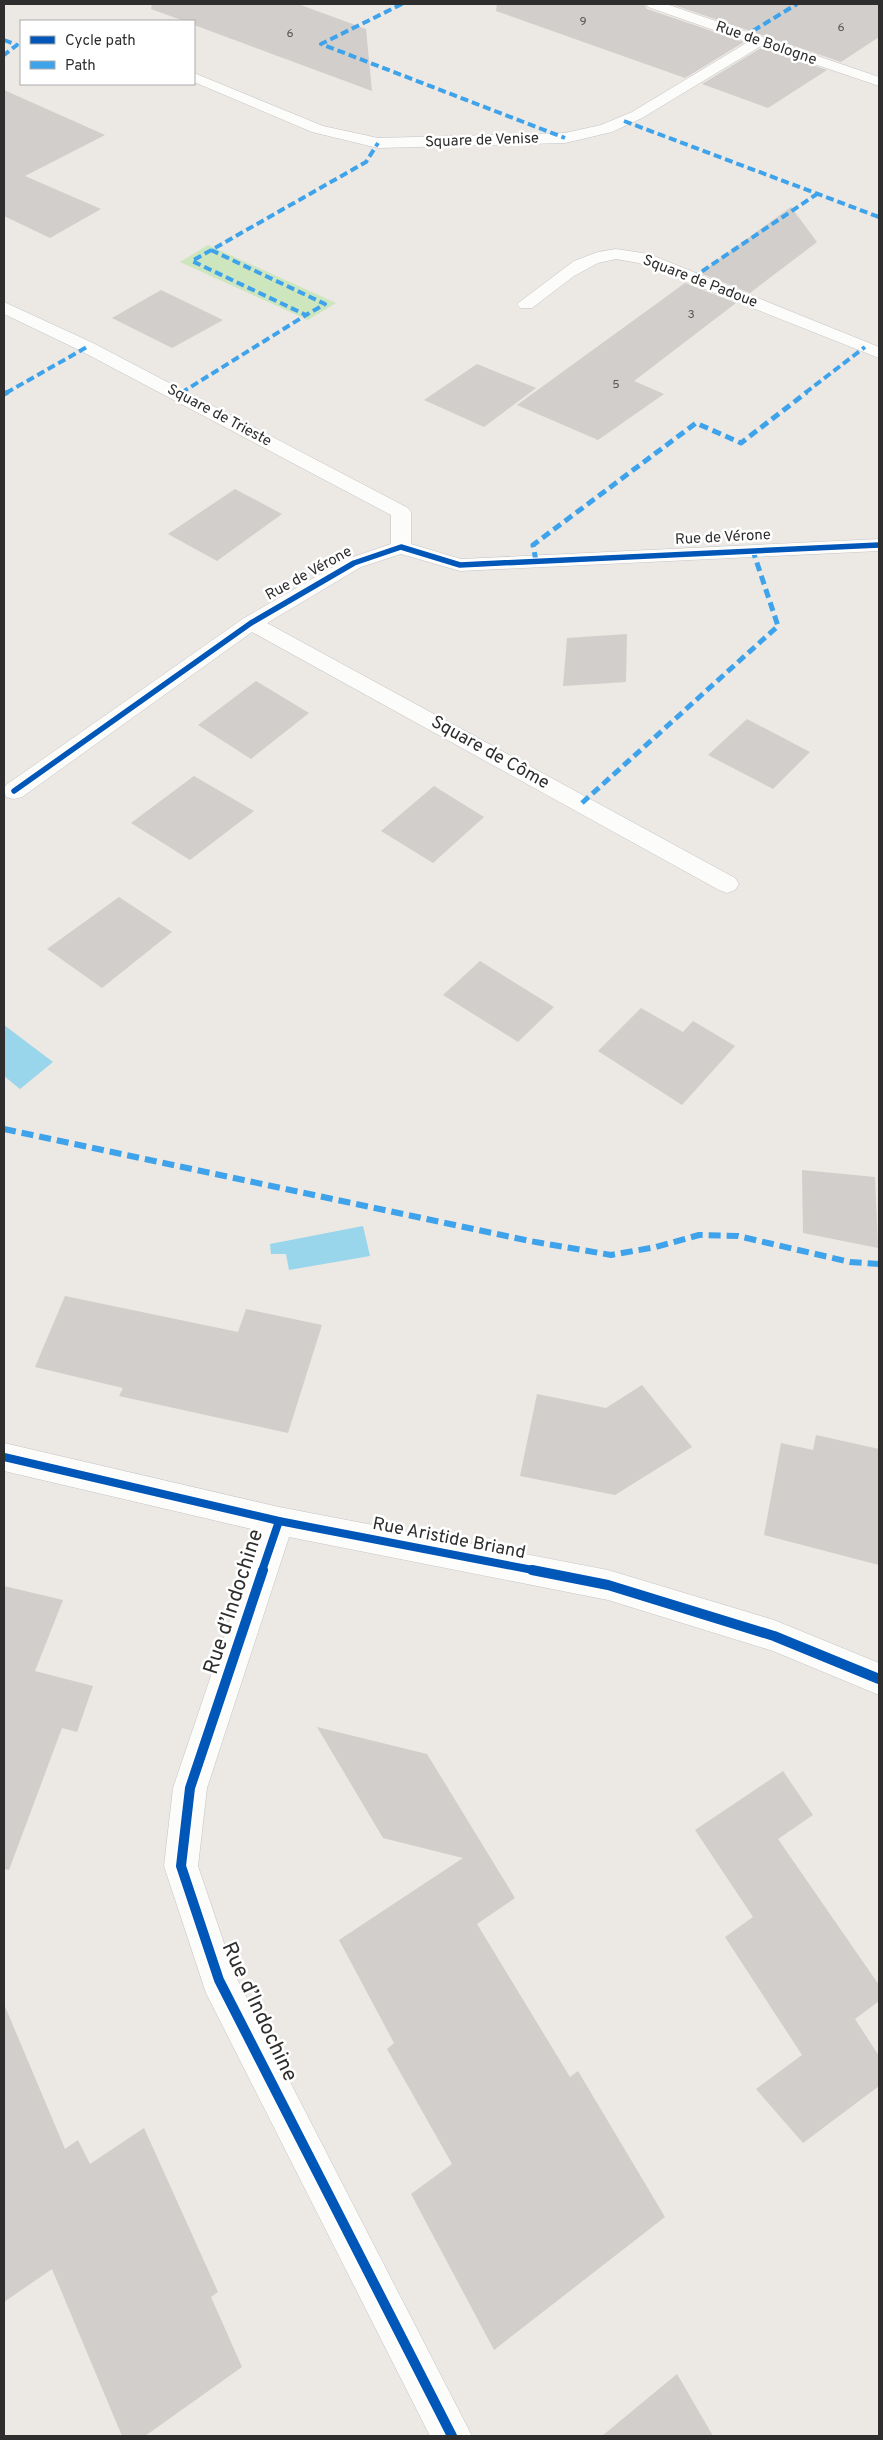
<svg xmlns="http://www.w3.org/2000/svg" width="883" height="2440" viewBox="0 0 883 2440" font-family="Overpass,sans-serif">
  <style>
    .green { fill: #cee6be }
    .water { fill: #99d6ec }
    .building { fill: #d1cecb }
    .lines { fill: none; stroke-linecap: round; stroke-linejoin: round }
    .minor-casing { stroke: #c5c4c5; stroke-width: 1 }
    .minor { fill: #fcfcfb; fill-rule: evenodd }
    .quiet-far2 { stroke: #3ea3eb; stroke-width: 4; stroke-dasharray: 8 4; stroke-linecap: butt }
    .quiet-far1 { stroke: #3ea3eb; stroke-width: 5; stroke-dasharray: 9 5; stroke-linecap: butt }
    .quiet { stroke: #3ea3eb; stroke-width: 6; stroke-dasharray: 12 6; stroke-linecap: butt }
    .cycleway-far2-casing { stroke: #fff; stroke-width: 8 }
    .cycleway-far1-casing { stroke: #fff; stroke-width: 11 }
    .cycleway-casing { stroke: #fff; stroke-width: 13 }
    .cycleway-far2 { stroke: #0057b8; stroke-width: 5.5 }
    .cycleway-far1 { stroke: #0057b8; stroke-width: 8 }
    .cycleway { stroke: #0057b8; stroke-width: 10 }
    .labels { text-anchor: middle; dominant-baseline: central; stroke-width: 5; stroke-linejoin: round; paint-order: stroke }
    .far-number-label { font-size: 12px; fill: #585857 }
    .far-street-label { font-size: 15px; fill: #2e2e2e; stroke: #fff }
    .street-label { font-size: 18px; fill: #2e2e2e; stroke: #fff }
    .near-street-label { font-size: 21px; fill: #2e2e2e; stroke: #fff }
  </style>
  <rect width="100%" height="100%" fill="#ece8e4"/>
  <path class="green" d="M208 245 336 303 308 320 180 262Z"/>
  <g class="water">
    <path d="M4 1025 53 1062 20 1089 4 1076Z"/>
    <path d="M363 1226 370 1256 289 1270 286 1254H271L270 1244Z"/>
  </g>
  <g class="building">
    <path d="M152 4H298L366 29 372 91 194 25V21H184L151 9Z"/>
    <path d="M497 4H644L647 9 744 42 685 78 496 11Z"/>
    <path d="M671 4H879V37L841 62Z"/>
    <path d="M761 48 827 70 768 108 702 84Z"/>
    <path d="M4 90 105 135 25 176 101 209 50 238 4 216Z"/>
    <path d="M791 207 817 242 750 293 700 273Z"/>
    <path d="M685 283 736 303 634 381 664 394 598 440 517 405Z"/>
    <path d="M161 290 223 320 172 348 112 318Z"/>
    <path d="M477 364 536 388 484 427 424 400Z"/>
    <path d="M235 489 282 514 217 561 168 534Z"/>
    <path d="M627 634 626 682 563 686 567 638Z"/>
    <path d="M256 681 309 713 251 759 198 725Z"/>
    <path d="M747 719 810 752 773 789 708 755Z"/>
    <path d="M194 776 254 811 190 860 131 823Z"/>
    <path d="M434 786 484 817 433 863 381 831Z"/>
    <path d="M119 897 172 932 102 988 47 949Z"/>
    <path d="M480 961 554 1007 518 1042 443 995Z"/>
    <path d="M641 1008 683 1032 693 1021 735 1046 682 1105 598 1051Z"/>
    <path d="M802 1170 875 1177 878 1248 803 1233Z"/>
    <path d="M65 1296 238 1332 246 1309 322 1325 288 1433 119 1396 123 1388 35 1367Z"/>
    <path d="M642 1385 692 1447 615 1495 520 1476 537 1394 606 1408Z"/>
    <path d="M816 1435 879 1449V1565L764 1535 781 1443 813 1450Z"/>
    <path d="M4 1586 63 1600 35 1671 93 1686 77 1732 62 1728 9 1870 4 1869Z"/>
    <path d="M317 1727 427 1754 515 1898 477 1924 570 2077 578 2071 665 2217 494 2350 411 2194 452 2164 387 2049 394 2043 339 1940 463 1858 383 1838Z"/>
    <path d="M783 1771 813 1815 778 1839 879 1985V2001L855 2019 879 2056V2086L803 2143 756 2089 802 2055 725 1937 753 1917 695 1830Z"/>
    <path d="M4 2004 65 2149 78 2140 90 2164 144 2128 218 2292 211 2297 242 2367 145 2436H122L52 2269 4 2302Z"/>
    <path d="M677 2374 713 2436H602Z"/>
  </g>
  <g class="lines">
    <g class="minor-casing">
      <g id="minor">
        <path d="M646 4H666L879 77V86L761 46 642 118 612 132 565 143 378 148 312 132 194 82V73L323 126 378 138 565 133 601 125 632 112 748 42 648 7Z"/>
        <path d="M616 249 649 254 879 347V358L639 263 616 259 598 263 574 276 532 308H520L517 304 574 261 598 252Z"/>
        <path d="M4 302 93 343 408 508 411 512V544L461 559 879 539V551L460 571 401 554 361 567 267 623 735 878 739 884 735 890 727 893 719 890 252 632 22 797 14 799 6 797 4 789 6 785 244 618 347 559 391 544V515L81 351 4 314Z"/>
        <path d="M4 1443 279 1507 608 1570 774 1620 879 1663V1695L773 1651 608 1600 289 1537 207 1788 198 1866 234 1973 472 2436H430L206 1993 164 1866 173 1788 260 1531 4 1471Z"/>
      </g>
    </g>
    <use href="#minor" class="minor"/>
    <g class="quiet-far2">
      <path d="M402 4 321 44 565 138"/>
      <path d="M743 37 797 4"/>
      <path d="M4 40 17 45 4 55"/>
      <path d="M624 121 879 217"/>
      <path d="M211 250 325 304 306 315"/>
      <path d="M692 278 817 194"/>
      <path d="M6 393 87 347"/>
      <path d="M181 393 306 315 192 261 366 162 378 143"/>
      <path d="M805 393 865 347"/>
    </g>
    <g class="quiet-far1">
      <path d="M4 394 8 392"/>
      <path d="M178 395 183 392"/>
      <path d="M536 561 533 545 696 423 741 443 807 392"/>
      <path d="M582 803 778 626 753 551"/>
    </g>
    <path class="quiet" d="M4 1129 530 1241 611 1255 656 1247 699 1235 738 1236 850 1262 879 1264"/>
    <g class="cycleway-far2-casing">
      <path id="cycleway-far2" d="M14 791 251 623 354 563 401 547 460 565 879 545"/>
    </g>
    <g class="cycleway-far1-casing">
      <g id="cycleway-far1">
        <path d="M4 1457 279 1521 538 1571"/>
        <path d="M262 1571 279 1521"/>
      </g>
    </g>
    <g class="cycleway-casing">
      <g id="cycleway">
        <path d="M263 1570 190 1788 181 1866 219 1980 452 2436"/>
        <path d="M532 1570 608 1585 774 1636 879 1679"/>
      </g>
    </g>
    <use href="#cycleway-far2" class="cycleway-far2"/>
    <use href="#cycleway-far1" class="cycleway-far1"/>
    <use href="#cycleway" class="cycleway"/>
  </g>
  <g class="labels">
    <g class="far-number-label">
      <text x="583" y="22">9</text>
      <text x="841" y="28">6</text>
      <text x="290" y="34">6</text>
      <text x="691" y="315">3</text>
      <text x="616" y="385">5</text>
    </g>
    <g class="far-street-label">
      <text transform="translate(766 44) rotate(19)">Rue de Bologne</text>
      <text transform="translate(482 141) rotate(-2)">Square de Venise</text>
      <text transform="translate(700 282) rotate(21)">Square de Padoue</text>
      <text transform="translate(219 416) rotate(28)">Square de Trieste</text>
      <text transform="translate(723 538) rotate(-3)">Rue de Vérone</text>
      <text transform="translate(309 574) rotate(-29)">Rue de Vérone</text>
    </g>
    <g class="street-label">
      <text transform="translate(490 753) rotate(29)">Square de Côme</text>
      <text transform="translate(449 1539) rotate(11)">Rue Aristide Briand</text>
    </g>
    <g class="near-street-label">
      <text transform="translate(234 1602) rotate(-72)">Rue d’Indochine</text>
      <text transform="translate(259 2012) rotate(65)">Rue d’Indochine</text>
    </g>
  </g>
  <rect width="883" height="2440" fill="none" stroke="#2e2e2e" stroke-width="10"/>
  <rect x="20" y="20" width="175" height="65" fill="#ffffff" stroke="#ababab"/>
  <rect x="30" y="36" width="25" height="8" fill="#0057b8" stroke="#ababab"/>
  <text x="65" y="45" font-size="15" fill="#2e2e2e">Cycle path</text>
  <rect x="30" y="61" width="25" height="8" fill="#3ea3eb" stroke="#ababab"/>
  <text x="65" y="70" font-size="15" fill="#2e2e2e">Path</text>
</svg>
